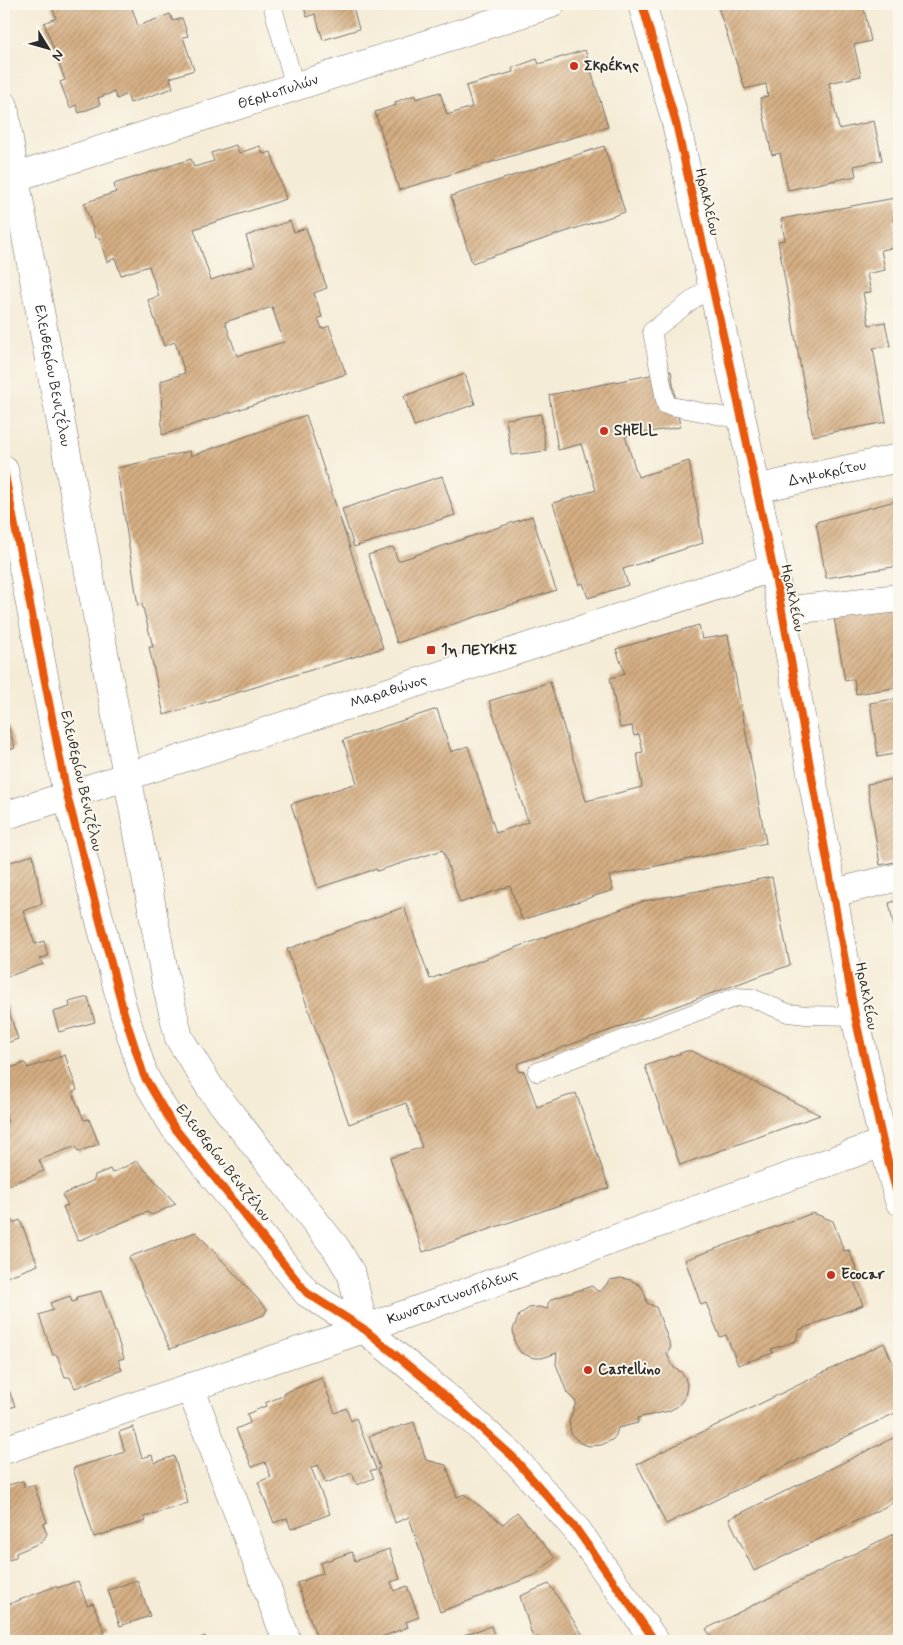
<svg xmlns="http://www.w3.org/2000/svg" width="903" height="1645" viewBox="0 0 903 1645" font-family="Mynerve,sans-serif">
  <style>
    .building { fill: url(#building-hatch); fill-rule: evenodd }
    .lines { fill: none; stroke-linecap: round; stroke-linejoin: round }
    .service-casing { stroke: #726f67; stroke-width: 19 }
    .minor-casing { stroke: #726f67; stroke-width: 29 }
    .secondary-casing { stroke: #726f67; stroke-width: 29 }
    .service { stroke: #fff; stroke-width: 18 }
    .minor { stroke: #fff; stroke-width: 28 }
    .secondary { stroke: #fff; stroke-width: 28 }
    .cycleway-casing { stroke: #fbf7ec; stroke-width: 11 }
    .cycleway { stroke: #e8590c; stroke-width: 8 }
    .poi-dot { fill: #c8321e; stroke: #fbf7ec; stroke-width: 2 }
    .labels { text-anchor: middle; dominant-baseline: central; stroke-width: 4; stroke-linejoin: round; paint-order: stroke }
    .poi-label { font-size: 15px; font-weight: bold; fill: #2b2b2b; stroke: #fbf7ec; text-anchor: start }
    .street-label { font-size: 15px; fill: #2b2b2b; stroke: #fbf7ec }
  </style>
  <defs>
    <pattern id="building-hatch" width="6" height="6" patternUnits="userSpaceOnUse" patternTransform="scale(1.25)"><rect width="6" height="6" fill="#d5ae83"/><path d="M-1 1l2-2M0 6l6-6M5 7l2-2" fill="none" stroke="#ad8e6b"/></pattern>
  </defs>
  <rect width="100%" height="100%" fill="#fbf7ec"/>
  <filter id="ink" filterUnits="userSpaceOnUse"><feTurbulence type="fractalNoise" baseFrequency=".02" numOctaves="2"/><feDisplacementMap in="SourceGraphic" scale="10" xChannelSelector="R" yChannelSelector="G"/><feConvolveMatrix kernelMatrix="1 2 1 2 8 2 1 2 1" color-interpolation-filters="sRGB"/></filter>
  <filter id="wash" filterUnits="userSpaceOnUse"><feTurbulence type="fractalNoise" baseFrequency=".0096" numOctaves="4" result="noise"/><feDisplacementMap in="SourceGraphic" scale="20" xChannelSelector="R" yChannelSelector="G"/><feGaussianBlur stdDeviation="1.12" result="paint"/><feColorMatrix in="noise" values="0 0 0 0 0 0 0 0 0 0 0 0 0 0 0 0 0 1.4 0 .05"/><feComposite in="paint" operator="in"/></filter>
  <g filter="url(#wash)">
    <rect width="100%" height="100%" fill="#f5ecd7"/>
    <g id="blocks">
      <g class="building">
        <path d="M51 4H144L132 8 138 26 170 14 173 21 182 18 188 36 183 37 194 70 170 78 173 88 130 103 127 94 117 99 114 92 98 98 100 105 79 113 76 105 70 108 60 82 65 80 44 23 56 18Z"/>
        <path d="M303 4H352L359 29 323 40 315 14 307 17Z"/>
        <path d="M717 4H863L871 41 854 45 861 76 829 83 839 129 874 121 882 160 854 166 856 176 788 190 780 153 772 155 760 98 768 96 766 84 745 89Z"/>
        <path d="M585 50 608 127 399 190 375 112 396 105 395 102 415 95 416 99 440 92 447 115 472 107 466 86 513 72 512 68 537 59 539 64Z"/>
        <path d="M236 145 239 153 260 146 263 154 271 152 286 199 194 229 211 280 255 265 246 236 290 221 294 232 306 228 327 288 314 293 322 317 318 318 322 329 329 326 346 374 162 435 161 381 185 373 175 342 164 346 148 300 159 296 149 266 121 275 115 258 107 262 99 237 96 238 84 203 116 192 114 184 191 159 194 167 214 161 211 153ZM272 307 284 342 237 356 225 322Z"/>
        <path d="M604 146 625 212 472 263 451 196Z"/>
        <path d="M895 198 899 219 893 220 898 247 881 250 885 270 867 274 871 292 863 293 869 325 885 322 890 346 873 348 886 422 813 436 778 241 785 240 781 219Z"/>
        <path d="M671 371 680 427 625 436 638 477 689 461 703 543 623 569 628 585 588 598 583 583 579 585 553 503 596 490 581 444 558 450 549 395Z"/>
        <path d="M465 374 475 404 414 426 404 396Z"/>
        <path d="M541 414 546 451 511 455 506 419Z"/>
        <path d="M306 415 383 648 164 715 149 647H153L142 604 138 606 117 468 190 451 191 456Z"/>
        <path d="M442 476 455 515 354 547 342 509Z"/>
        <path d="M899 500V566L826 578 816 522Z"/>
        <path d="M532 516 556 590 397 643 368 555 393 547 398 561Z"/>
        <path d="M899 601V687L856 694 854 679 845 681 833 612Z"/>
        <path d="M699 625 702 639 728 635 766 843 609 876 613 890 522 920 510 886 460 903 443 850 377 871 376 869 318 888 291 804 357 783 343 740 437 709 451 752 468 746 496 833 528 822 489 701 550 682 586 801 642 787 637 753 643 752 639 734 634 736 632 726 620 728 610 678 625 674 616 649Z"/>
        <path d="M899 698V753L878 757 870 703Z"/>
        <path d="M4 712 15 748 4 752Z"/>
        <path d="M899 778V861L880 865 867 784Z"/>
        <path d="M33 855 42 904 23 911 35 944 44 941 48 956 39 959 43 964 4 978V864Z"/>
        <path d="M772 877 790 965 517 1064 519 1072 524 1071 537 1107 576 1093 609 1188 423 1252 390 1158 422 1147 406 1103 349 1124 287 949 404 907 430 979 644 901Z"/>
        <path d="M899 900V945H898L889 903Z"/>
        <path d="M4 997 18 1039 4 1044Z"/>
        <path d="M88 997 95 1022 59 1032 53 1012 70 1007 69 1002Z"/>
        <path d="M686 1051H692L820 1115 680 1165 645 1066Z"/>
        <path d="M65 1055 77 1090 73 1092 75 1099 84 1120 89 1119 99 1144 78 1152 76 1146 39 1160 44 1171 4 1187V1125L8 1122 4 1110V1070L25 1063 28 1068Z"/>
        <path d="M137 1161 176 1204 152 1215 147 1212 78 1241 63 1207 68 1205 62 1195 94 1180 95 1175 110 1169 112 1173Z"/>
        <path d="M813 1213 833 1221 844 1251 849 1250 857 1271 851 1273 863 1305 799 1330 796 1341 771 1349 773 1353 738 1365 726 1335 720 1337 706 1303 701 1305 685 1260Z"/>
        <path d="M10 1216 13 1223 20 1220 38 1265 4 1278V1218Z"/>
        <path d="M196 1232 267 1309 264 1315 170 1349 129 1257Z"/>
        <path d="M621 1278 631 1280 641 1286 645 1294 647 1303 656 1307 671 1347 667 1354 674 1368 680 1371 685 1377 687 1385 685 1397 678 1406 669 1411 637 1418 638 1423 618 1428 616 1435 612 1440 601 1445 589 1446 580 1443 571 1434 569 1422 576 1402 567 1393 556 1364 557 1353 542 1358H534L521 1353 515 1343 513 1330 519 1315 529 1308 539 1307 548 1309V1303L552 1299 592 1286 597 1291H601L610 1280Z"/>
        <path d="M101 1291 124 1358 118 1360 122 1370 75 1388 70 1377H65L57 1355H53L39 1315 53 1310 50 1303 70 1296 72 1302 76 1301 77 1297Z"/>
        <path d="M884 1343 899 1376V1411L666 1524 637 1464Z"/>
        <path d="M4 1377 15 1406 4 1410Z"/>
        <path d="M322 1378 335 1413 346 1408 351 1421 356 1418 376 1469 370 1471 374 1478 357 1485 352 1473 326 1483 318 1465 311 1468 330 1514 291 1529 287 1518 274 1523 258 1482 271 1477 265 1462 252 1467 236 1429 250 1423 247 1414 266 1406 265 1403 285 1395 284 1393Z"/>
        <path d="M414 1422 426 1460 446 1465 457 1497 464 1494 503 1524 517 1512 555 1558 535 1575 440 1612 409 1517 395 1523 378 1469 380 1468 369 1436Z"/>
        <path d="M133 1427 142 1458 152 1455 154 1463 174 1456 188 1503 144 1517 146 1521 94 1537 73 1468 125 1452 119 1432Z"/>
        <path d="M899 1435V1500L754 1571 729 1519Z"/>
        <path d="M23 1481 25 1488 34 1485 47 1522 43 1524 47 1534 42 1542 16 1553V1558L4 1561V1497L7 1496 4 1486Z"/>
        <path d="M899 1531V1641H714L706 1629Z"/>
        <path d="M389 1549 400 1579 391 1582 394 1591 407 1586 419 1617 406 1622 408 1627 371 1641H318L297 1583 323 1573 320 1563 352 1552 355 1561Z"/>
        <path d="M137 1580 150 1616 120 1626 108 1590Z"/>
        <path d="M78 1581 87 1605 93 1603 105 1633 82 1641H4V1606L56 1586 57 1588Z"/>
        <path d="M549 1584 587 1641H541L539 1637 533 1638 520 1596Z"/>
        <path d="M491 1626 496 1641H466L463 1635Z"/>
        <path d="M205 1636 207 1641H192Z"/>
      </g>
    </g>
  </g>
  <g filter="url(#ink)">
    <use href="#blocks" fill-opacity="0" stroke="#726f67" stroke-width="1"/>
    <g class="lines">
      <g class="service-casing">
        <g id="service">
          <path d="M272 4 295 87"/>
          <path d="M712 285 652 331 666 405 742 420"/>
          <path d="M537 1072 736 997 752 998 788 1013 806 1015 855 1016"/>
        </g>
      </g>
      <g class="minor-casing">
        <g id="minor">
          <path id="s1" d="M4 106 15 178 166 983 179 1038 211 1089 336 1248 352 1275 364 1329"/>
          <path id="s2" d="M4 181 551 4"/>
          <path d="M4 470 67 795 124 1013 144 1076 174 1127 307 1293 364 1329 442 1393 512 1456 577 1530 655 1641"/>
          <path id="s3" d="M755 489 899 458"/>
          <path d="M782 611 899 598"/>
          <path id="s4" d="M4 816 772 568"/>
          <path d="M833 893 899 877"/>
          <path d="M190 1387 287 1641"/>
          <path id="s5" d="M4 1450 364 1329 899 1137"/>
        </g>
      </g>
      <g class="secondary-casing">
        <path id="secondary" d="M642 4 676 123 742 420 782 611 855 1016 883 1142 899 1201"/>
      </g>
      <use href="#service" class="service"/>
      <use href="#minor" class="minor"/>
      <use href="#secondary" class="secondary"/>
      <g class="cycleway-casing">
        <g id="cycleway">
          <path d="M642 4 676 123 742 420 782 611 855 1016 883 1142 899 1201"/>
          <path d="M4 470 67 795 124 1013 144 1076 174 1127 307 1293 364 1329 442 1393 512 1456 577 1530 655 1641"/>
        </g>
      </g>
      <use href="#cycleway" class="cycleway"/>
    </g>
  </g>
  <g class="poi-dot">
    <circle cx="574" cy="66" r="5"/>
    <circle cx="604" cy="431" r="5"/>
    <rect x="426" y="645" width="10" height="10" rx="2.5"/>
    <circle cx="831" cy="1275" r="5"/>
    <circle cx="588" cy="1370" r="5"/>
  </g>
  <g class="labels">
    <g class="poi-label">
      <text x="584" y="66">Σκρέκης</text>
      <text x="614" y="431">SHELL</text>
      <text x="441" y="650">1η ΠΕΥΚΗΣ</text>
      <text x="841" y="1275">Ecocar</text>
      <text x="598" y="1370">Castellino</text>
    </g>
    <g class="street-label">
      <text stroke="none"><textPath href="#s2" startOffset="288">Θερμοπυλών</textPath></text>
      <text transform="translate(707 202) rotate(77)">Ηρακλείου</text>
      <text stroke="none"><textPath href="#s1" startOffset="274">Ελευθερίου Βενιζέλου</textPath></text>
      <text stroke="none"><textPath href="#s3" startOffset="74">Δημοκρίτου</textPath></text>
      <text transform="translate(792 598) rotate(78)">Ηρακλείου</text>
      <text stroke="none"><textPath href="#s4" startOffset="404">Μαραθώνος</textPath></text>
      <text transform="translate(81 781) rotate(77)">Ελευθερίου Βενιζέλου</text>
      <text transform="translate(866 996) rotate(79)">Ηρακλείου</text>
      <text transform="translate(223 1163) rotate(52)">Ελευθερίου Βενιζέλου</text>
      <text stroke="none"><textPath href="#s5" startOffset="474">Κωνσταντινουπόλεως</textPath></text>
    </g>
  </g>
  <rect width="903" height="1645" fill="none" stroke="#fbf7ec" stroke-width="20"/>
  <g transform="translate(48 48) rotate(127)" stroke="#fbf7ec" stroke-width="4" paint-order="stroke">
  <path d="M0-4L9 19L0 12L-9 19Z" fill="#2b2b2b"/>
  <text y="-8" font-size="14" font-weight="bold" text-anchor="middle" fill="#2b2b2b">N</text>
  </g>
</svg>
